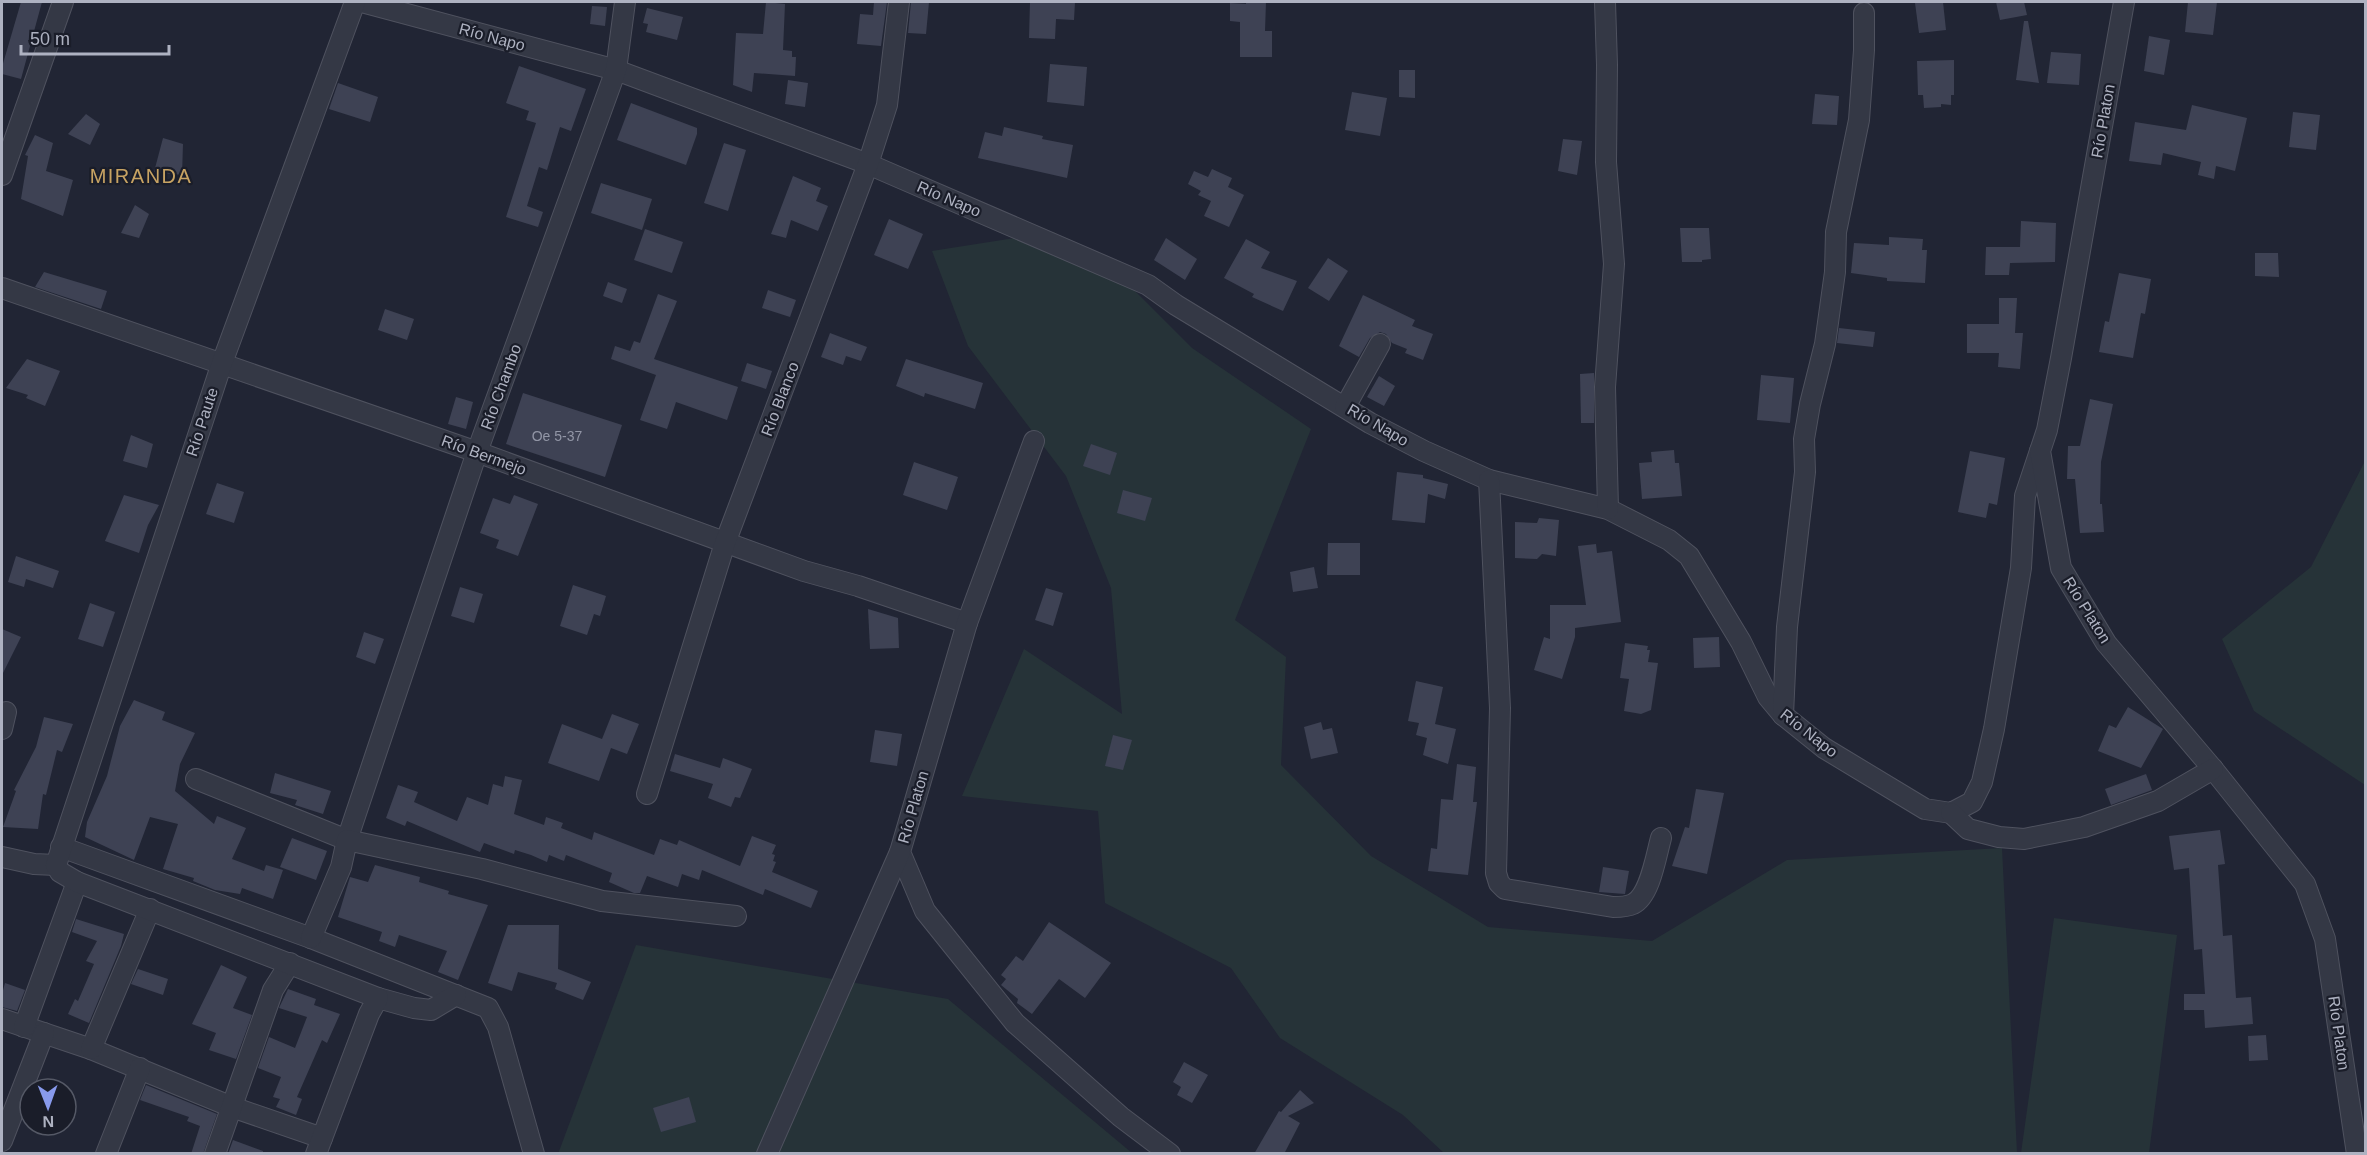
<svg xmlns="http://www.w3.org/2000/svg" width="2367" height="1155" viewBox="0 0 2367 1155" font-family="Arial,sans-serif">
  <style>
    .green { fill: #263338 }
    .building { fill: #3e4254 }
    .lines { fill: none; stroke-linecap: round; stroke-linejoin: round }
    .street-casing { stroke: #4f525f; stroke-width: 22 }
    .street { stroke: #343845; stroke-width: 20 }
    .labels { text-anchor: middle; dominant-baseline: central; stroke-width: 4.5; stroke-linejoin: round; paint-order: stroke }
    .number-label { font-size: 14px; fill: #9296a6 }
    .street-label { font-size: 16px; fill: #aeb2c1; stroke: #1a1d29 }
    .quarter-label { font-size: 20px; letter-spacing: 1.5px; fill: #c7a363; stroke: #1a1d29 }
  </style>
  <rect width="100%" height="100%" fill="#212534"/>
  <g class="green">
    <path d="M1054 232 1134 290 1192 348 1311 429 1235 620 1286 657 1281 765 1371 856 1488 927 1652 941 1787 860 2002 848 2017 1153H1444L1403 1115 1280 1038 1231 968 1105 903 1098 811 962 796 1024 649 1122 714 1111 588 1066 476 968 346 932 251Z"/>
    <path d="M2365 461V785L2254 711 2222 639 2311 567Z"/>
    <path d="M2054 918 2177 935 2149 1153H2021Z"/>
    <path d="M636 945 948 999 1132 1153 558 1154Z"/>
  </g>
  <g class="building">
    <path d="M21 2H42L21 79 2 74V67Z"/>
    <path d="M766 2 785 4 783 50 792 51V57H796L795 76 754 73 752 92 733 85 736 33 763 34Z"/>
    <path d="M874 2H887L881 46 857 44 860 14 873 15Z"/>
    <path d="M911 2H929L926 34 908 33Z"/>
    <path d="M1030 2H1075L1074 20 1056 19 1055 39 1029 38Z"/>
    <path d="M1246 2H1266L1265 31H1272V57H1240V22L1230 21V3L1246 4Z"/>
    <path d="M1931 2H1943L1946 30 1919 33 1915 3Z"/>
    <path d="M1996 2H2024L2027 15 2000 20Z"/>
    <path d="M2188 2H2217L2213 35 2185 32Z"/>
    <path d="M592 6 607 7 605 26 590 24Z"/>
    <path d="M647 8 683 17 677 40 646 32 648 24 643 23Z"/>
    <path d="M2024 21H2028L2039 83 2016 80Z"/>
    <path d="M2149 36 2170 40 2164 75 2144 71Z"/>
    <path d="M2051 52 2081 54 2079 85 2047 83Z"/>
    <path d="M1954 60V95H1951V105L1941 104V107L1924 108 1923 95H1918L1917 61Z"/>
    <path d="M1050 64 1087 67 1084 106 1047 102Z"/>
    <path d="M519 66 586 89 571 131 560 127 547 170 539 167 527 206 543 212 538 227 506 217 536 123 526 120 529 111 506 103Z"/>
    <path d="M1399 70H1415V98L1399 97Z"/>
    <path d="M788 80 808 83 805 107 785 104Z"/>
    <path d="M338 83 378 97 370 122 329 109Z"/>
    <path d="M1352 92 1387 98 1380 136 1345 130Z"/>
    <path d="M1815 94 1839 96 1837 125 1812 124Z"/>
    <path d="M631 103 697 128V134L686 165 617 140Z"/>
    <path d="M2192 105 2247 118 2235 171 2216 166 2214 179 2198 175 2201 162 2163 153 2161 165 2129 161 2135 122 2186 130Z"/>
    <path d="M2293 112 2320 115 2316 150 2289 147Z"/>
    <path d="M86 114 100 124 90 145 68 134Z"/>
    <path d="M1004 127 1043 136 1042 139 1073 145 1067 178 978 158 985 132 1002 136Z"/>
    <path d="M35 135 53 143 46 171 73 180 63 216 21 199 28 156 25 155Z"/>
    <path d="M163 138 183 144 182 175 154 172Z"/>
    <path d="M1563 139 1582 141 1577 175 1558 171Z"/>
    <path d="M724 143 746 150 728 211 704 203Z"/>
    <path d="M1212 169 1232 178 1228 187 1244 195 1229 227 1204 216 1211 201 1198 195 1201 191 1188 184 1194 171 1208 177Z"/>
    <path d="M793 176 821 188 816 201 828 206 818 231 791 220 786 238 771 234Z"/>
    <path d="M601 183 652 199 642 230 591 213Z"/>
    <path d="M135 205 149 214 139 238 121 233Z"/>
    <path d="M889 219 923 234 908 269 874 255Z"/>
    <path d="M2021 221 2056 223 2055 262 2010 263 2009 275H1985L1986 247H2020Z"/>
    <path d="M1680 228H1709L1711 259 1702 260V262H1682Z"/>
    <path d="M645 229 683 242 672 273 634 260Z"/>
    <path d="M1889 237 1923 239 1922 250H1927L1925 283 1887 281V278L1851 273 1854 243 1889 245Z"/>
    <path d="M1166 238 1197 259 1185 280 1154 260Z"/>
    <path d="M1246 239 1270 252 1261 268 1297 281 1283 311 1252 297 1254 294 1224 278Z"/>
    <path d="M2255 253H2278L2279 277 2255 276Z"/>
    <path d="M1328 258 1348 271 1329 301 1308 288Z"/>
    <path d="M44 272 107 291 101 309 35 287Z"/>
    <path d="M2119 273 2151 279 2145 314 2141 313 2133 358 2099 352 2105 321 2109 322Z"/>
    <path d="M608 282 627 289 622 303 603 296Z"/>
    <path d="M768 290 796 300 790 317 762 308Z"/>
    <path d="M658 294 677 301 654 359 738 387 727 420 676 402 667 429 640 420 656 375 611 359 615 346 630 351 634 341 640 343Z"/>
    <path d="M1363 295 1415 320 1412 326 1433 334 1423 360 1405 353 1407 349 1392 343 1386 334 1380 332 1370 338 1359 357 1339 346Z"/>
    <path d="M1999 298H2017L2015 333H2023L2020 369 1998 367 1999 353H1967V324H1999Z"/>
    <path d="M385 309 414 319 407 340 378 330Z"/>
    <path d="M1839 328 1875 332 1873 347 1837 343Z"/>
    <path d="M830 333 867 347 861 361 846 356 843 365 821 357Z"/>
    <path d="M27 359 60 371 45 406 26 398 28 395 6 388Z"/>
    <path d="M906 359 983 383 975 409 925 393 924 397 896 386Z"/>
    <path d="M747 363 772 371 766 389 741 381Z"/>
    <path d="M1594 373V423H1581L1580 374Z"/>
    <path d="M1761 375 1794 378 1790 423 1757 420Z"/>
    <path d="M1379 376 1395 386 1384 406 1367 397Z"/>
    <path d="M523 393 622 425 605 477 506 444Z"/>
    <path d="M456 397 473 402 466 429 448 424Z"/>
    <path d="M2090 399 2113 404 2101 462 2100 504H2102L2104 532 2080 533 2075 479H2067L2068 446H2080Z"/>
    <path d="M131 435 153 444 147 468 123 461Z"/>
    <path d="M1091 444 1117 453 1110 475 1083 466Z"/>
    <path d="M1674 450 1675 463H1679L1682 496 1642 499 1639 463 1652 462 1651 452Z"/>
    <path d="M1970 451 2005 458 1997 505 1989 503 1986 518 1958 512Z"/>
    <path d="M914 462 958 477 947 510 903 495Z"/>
    <path d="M1397 472 1423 475V478L1448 484 1445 499 1428 494 1425 523 1392 520Z"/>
    <path d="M217 483 244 492 234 523 206 514Z"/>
    <path d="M1123 490 1152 498 1145 521 1117 513Z"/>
    <path d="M124 495 159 505 148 525 139 553 105 541Z"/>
    <path d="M514 495 538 504 518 556 496 548 499 540 480 533 493 498 510 504Z"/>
    <path d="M1539 518 1559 520 1556 556 1542 554 1537 559 1515 558V522L1537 523Z"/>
    <path d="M1328 543H1360V575H1327Z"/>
    <path d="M1596 544 1597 553 1612 551 1621 622 1575 628V637L1562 679 1534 670 1544 637 1550 639V605H1586L1578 546Z"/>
    <path d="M16 556 59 571 53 588 26 579 24 587 8 582Z"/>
    <path d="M1314 567 1318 588 1293 592 1290 572Z"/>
    <path d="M573 585 606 596 600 616 594 614 587 635 560 626Z"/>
    <path d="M460 587 483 594 474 623 451 616Z"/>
    <path d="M1046 588 1063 593 1053 626 1035 620Z"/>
    <path d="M90 603 115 612 103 647 78 639Z"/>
    <path d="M868 609 898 618 899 648 870 649Z"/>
    <path d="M2 629 21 637 2 675Z"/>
    <path d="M364 632 384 639 375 664 356 657Z"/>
    <path d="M1719 637 1720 667 1694 668 1693 638Z"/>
    <path d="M1625 643 1648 646 1647 650H1650L1648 662 1658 663 1651 710 1641 714 1624 711 1629 679 1620 678Z"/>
    <path d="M1416 681 1443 687 1435 724 1456 729 1448 764 1423 755 1427 738 1416 735 1419 723 1408 721Z"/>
    <path d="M134 700 165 712 162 720 195 733 180 764 175 791 214 824 217 816 246 828 232 859 264 871 266 865 283 870 273 899 242 888 240 894 215 890 193 881 194 878 163 869 178 824 150 817 134 860 85 837 87 822 107 776 120 726Z"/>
    <path d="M2128 707 2163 729 2141 768 2098 751 2109 725 2116 728Z"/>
    <path d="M612 714 639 724 627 754 611 748 599 781 548 763 562 724 602 739Z"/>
    <path d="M44 717 73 724 62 752 57 750 46 795 43 794 38 829 3 827 16 791 14 790 36 747Z"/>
    <path d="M1321 722 1323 730 1332 728 1338 753 1311 759 1304 727Z"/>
    <path d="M875 730 902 734 897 766 870 762Z"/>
    <path d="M1113 735 1132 740 1123 770 1105 766Z"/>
    <path d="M675 754 720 768 723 758 752 769 740 798 735 797 731 807 708 798 713 784 670 771Z"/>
    <path d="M1457 764 1476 767 1473 802H1477L1468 875 1428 871 1431 848 1437 849 1441 799 1453 800Z"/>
    <path d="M275 773 331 791 323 814 295 805 297 800 270 793Z"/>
    <path d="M2146 774 2152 790 2111 805 2105 789Z"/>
    <path d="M505 776 522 780 514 814 544 825 546 817 563 823 561 828 592 840 594 832 654 855 660 839 677 845 679 840 740 866 752 836 776 845 772 854 775 855 773 861 776 862 772 872 818 891 811 908 765 889 763 895 702 870 699 880 682 874 678 887 647 876 640 893H634L609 882 612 873 566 855 564 861 549 855 547 862 531 855 515 850 514 854 484 843 480 852 407 821 405 826 386 818 398 785 418 792 414 802 457 821 467 797 488 805 493 784 503 787Z"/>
    <path d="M1696 789 1724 793 1707 874 1672 866 1685 827 1689 828Z"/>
    <path d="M2220 830 2225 864 2218 865 2223 936 2232 935 2236 998 2251 997 2253 1024 2205 1028 2204 1010H2184V994H2205L2202 949 2194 950 2189 868 2174 870 2169 836Z"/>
    <path d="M292 838 327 851 316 880 280 867Z"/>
    <path d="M375 865 420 877 419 882 449 891 448 894 488 905 458 980 438 972 447 951 399 935 395 947 379 941 382 932 338 917 350 877 368 882Z"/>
    <path d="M1603 867 1629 871 1625 894 1599 892Z"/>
    <path d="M76 919 124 934 121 946 89 1023 68 1014 75 999 78 1001 94 964 86 961 97 941 72 932Z"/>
    <path d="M1049 922 1111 963 1085 998 1059 979 1032 1014 1017 1003 1018 999 1001 985 1006 979 1001 975 1016 956 1023 961Z"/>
    <path d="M508 925H559L558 969 591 982 583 1000 555 989 557 983 518 972 512 991 488 983Z"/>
    <path d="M221 965 247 977 233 1008 252 1015 236 1059 209 1050 216 1033 192 1024Z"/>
    <path d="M138 969 168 979 163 995 131 984Z"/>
    <path d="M5 983 25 990 17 1011 2 1007V994Z"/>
    <path d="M288 989 316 999 314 1005 340 1014 327 1043 322 1040 297 1097 302 1099 296 1115 276 1107 280 1099 273 1097 281 1077 258 1068 269 1037 295 1048 307 1017 279 1008Z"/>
    <path d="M2266 1035 2268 1060 2249 1061 2248 1036Z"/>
    <path d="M1184 1062 1208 1075 1192 1103 1177 1095 1181 1087 1173 1082Z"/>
    <path d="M146 1085 217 1114 203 1154H191L200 1126 187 1121 189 1117 140 1100Z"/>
    <path d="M1300 1090 1314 1103 1288 1116 1300 1123 1284 1154H1254L1279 1111 1281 1112Z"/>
    <path d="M689 1097 696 1122 661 1132 653 1108Z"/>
    <path d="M233 1140 263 1151V1154H228Z"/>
  </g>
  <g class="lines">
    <g class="street-casing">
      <g id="street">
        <path d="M362 2 616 70 868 164 1148 285 1176 305 1370 423 1424 451 1489 480 1608 509 1669 540 1689 556 1741 642 1768 697 1783 715 1824 748 1925 809 1951 813 1972 802 1982 782 1994 729 2021 568 2025 496 2040 451"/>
        <path d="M1605 2 1607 65 1606 162 1614 264 1605 387 1608 509"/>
        <path d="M2124 2 2061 358 2047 430 2040 451 2061 568 2106 643 2213 769 2305 884 2325 939 2357 1154"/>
        <path d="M2 175 63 2"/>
        <path d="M2 288 477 452 804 571 858 586 967 623"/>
        <path d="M1345 407 1380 344"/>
        <path d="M1034 441 967 623 900 852 925 911 1015 1023 1121 1117 1170 1154"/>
        <path d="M1489 480 1500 708 1496 873 1499 883 1505 889 1613 907C1619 907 1627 907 1633 904 1650 896 1656 856 1661 838"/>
        <path d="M1783 715 1787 627 1805 472 1804 439 1810 404 1825 344 1835 272 1836 232 1859 120 1864 50V13"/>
        <path d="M2 729 6 712"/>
        <path d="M196 779 347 840 477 452 616 70 625 2"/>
        <path d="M647 794 725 543 868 164 887 105 899 2"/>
        <path d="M1951 813 1968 829 1999 837 2024 839 2084 827 2158 801 2213 769"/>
        <path d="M61 847 311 938 488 1008 498 1027 534 1154"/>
        <path d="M2 857 34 864 56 865"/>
        <path d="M311 938 341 867 347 840 482 869 602 901 736 916"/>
        <path d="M378 998 414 1008 431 1010 456 995"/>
        <path d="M2 1019 91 1049 232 1107 322 1138"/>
        <path d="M24 1027 77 882"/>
        <path d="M91 1049 150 909"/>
        <path d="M2 1141 44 1033"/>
        <path d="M106 1154 140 1068"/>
        <path d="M215 1154 273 990 290 963"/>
        <path d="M316 1154 369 1014 378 998 77 882 60 872 56 865 222 363 355 2"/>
        <path d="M767 1154 900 852"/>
      </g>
    </g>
    <use href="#street" class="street"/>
  </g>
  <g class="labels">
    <g class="number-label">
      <text x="557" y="436">Oe 5-37</text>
    </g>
    <g class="street-label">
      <text transform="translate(492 37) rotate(15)">Río Napo</text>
      <text transform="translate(2103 121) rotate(-80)">Río Platon</text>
      <text transform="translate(949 199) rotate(23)">Río Napo</text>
      <text transform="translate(501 387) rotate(-70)">Río Chambo</text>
      <text transform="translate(780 399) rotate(-69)">Río Blanco</text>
      <text transform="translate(202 422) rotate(-72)">Río Paute</text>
      <text transform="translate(1378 425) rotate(30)">Río Napo</text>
      <text transform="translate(484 455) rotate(20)">Río Bermejo</text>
      <text transform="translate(2087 610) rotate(58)">Río Platon</text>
      <text transform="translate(1809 733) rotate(38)">Río Napo</text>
      <text transform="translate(913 807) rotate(-74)">Río Platon</text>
      <text transform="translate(2339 1033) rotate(82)">Río Platon</text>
    </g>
    <g class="quarter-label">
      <text x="141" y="176">MIRANDA</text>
    </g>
  </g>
  <rect width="2367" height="1155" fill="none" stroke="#aeb2c1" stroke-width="6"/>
  <g transform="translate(48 1107) rotate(179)"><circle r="28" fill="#1a1d29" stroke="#555966" stroke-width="1.5"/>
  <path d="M0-4.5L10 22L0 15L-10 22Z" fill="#889aec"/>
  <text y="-9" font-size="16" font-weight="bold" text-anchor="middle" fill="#aeb2c1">N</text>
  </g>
  <path d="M21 45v9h148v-9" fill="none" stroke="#aeb2c1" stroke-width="3"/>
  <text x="30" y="45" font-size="18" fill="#aeb2c1" stroke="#1a1d29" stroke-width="4.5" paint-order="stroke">50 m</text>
</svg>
